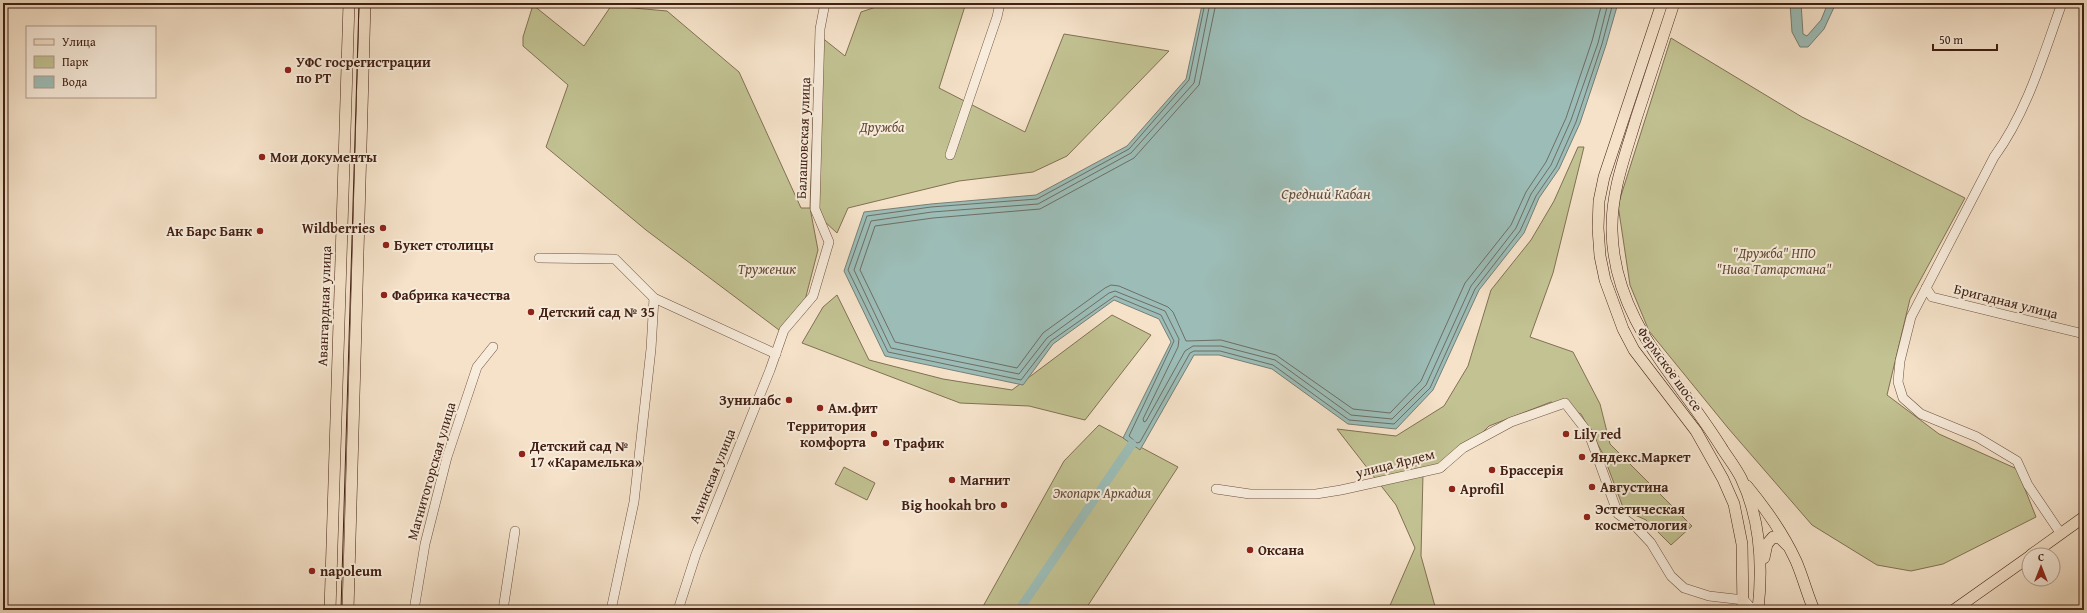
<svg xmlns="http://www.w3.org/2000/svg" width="2087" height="613" viewBox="0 0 2087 613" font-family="'Gentium Book Plus',serif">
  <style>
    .green { fill: #c2c292; stroke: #827152 }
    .water { fill: #9cbdb7; stroke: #787e75 }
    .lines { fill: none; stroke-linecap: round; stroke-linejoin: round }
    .shore { stroke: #6e6e65; stroke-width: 1 }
    .canal { stroke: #9cbdb7; stroke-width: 9 }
    .minor-casing { stroke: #6e5040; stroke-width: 10 }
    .major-casing { stroke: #412013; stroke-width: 12 }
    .minor { stroke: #f8ecdc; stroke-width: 9 }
    .major { stroke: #f5e2c9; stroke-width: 11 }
    .tram { stroke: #412013; stroke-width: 1 }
    .poi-dot { fill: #8f2418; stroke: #f8ecdc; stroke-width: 1.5 }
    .labels { text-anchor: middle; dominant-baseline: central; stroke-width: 4; stroke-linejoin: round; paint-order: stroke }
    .poi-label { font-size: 14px; font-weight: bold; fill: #412013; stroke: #f8ecdc; text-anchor: start }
    .park-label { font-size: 14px; font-style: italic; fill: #614833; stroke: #f8ecdc }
    .street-label { font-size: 14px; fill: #412013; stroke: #f8ecdc }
    .water-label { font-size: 15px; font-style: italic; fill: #5c4f44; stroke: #f8ecdc }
  </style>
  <rect width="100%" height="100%" fill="#f5e2c9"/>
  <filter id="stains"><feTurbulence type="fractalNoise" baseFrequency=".005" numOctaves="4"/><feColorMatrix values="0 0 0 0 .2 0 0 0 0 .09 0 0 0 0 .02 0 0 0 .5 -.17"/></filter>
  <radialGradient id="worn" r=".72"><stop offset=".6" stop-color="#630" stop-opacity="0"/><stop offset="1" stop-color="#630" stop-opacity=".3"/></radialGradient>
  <g class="green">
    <path d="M881 3H966L939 88 1025 132 1064 34 1169 51 1067 156 1033 172 959 181 848 208 837 233 810 208 818 250 804 304 779 330 646 230 546 147 568 85 523 46V37L533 5 584 46 611 6 667 11 739 72 801 208H810L816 33 845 56 861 12 879 6Z"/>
    <path d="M1671 38 1802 117 1965 198 1910 299 1887 395 1939 434 2017 469 2036 517 1943 564 1911 571 1877 565 1812 525 1728 428 1649 331 1630 285 1618 205Z"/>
    <path d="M1578 147H1584L1553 273 1530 337 1573 352 1600 404 1610 444 1692 526 1671 545 1646 520 1624 510 1603 454 1581 414 1551 402 1489 426 1444 471 1423 474 1421 556 1436 610H1388L1415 548 1396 505 1337 429 1396 436 1444 406 1468 366 1491 290 1531 240 1554 201Z"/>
    <path d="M837 295 869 360 943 379 1012 390 1112 315 1151 335 1085 420 1029 406 960 403 802 343 823 307Z"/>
    <path d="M1099 425 1178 467 1085 610H981L1064 461Z"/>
    <path d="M844 467 875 483 867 500 835 484Z"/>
  </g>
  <g class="water">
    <path d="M1200 3H1618L1606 45 1580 123 1559 169 1539 198 1524 233 1479 290 1433 390 1396 429 1348 424 1272 369 1219 355H1194L1140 450 1123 438 1171 342 1159 319 1114 300 1053 344 1023 385 885 356 844 271 864 212 931 204 1036 195 1127 146 1186 79 1202 5Z"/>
    <path d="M1790 3H1801L1803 34 1807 36 1821 20 1828 3H1836L1824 29 1808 47H1800L1792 32Z"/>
  </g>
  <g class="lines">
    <g class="shore">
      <path d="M1205 3 1189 80 1129 149 1037 199 931 207 867 216 848 270 888 352 1021 380 1051 341 1115 296 1161 315 1174 341 1129 436 1137 443 1140 442 1190 353 1194 351H1220L1273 365 1349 420 1394 424 1430 388 1475 289 1520 231 1536 196 1556 167 1576 122 1602 44 1613 3"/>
      <path d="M1210 3 1194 83 1131 153 1038 204 932 212 871 221 854 270 891 348 1019 374 1047 338 1109 293 1115 291 1165 311 1179 339 1178 347 1143 419 1144 422 1146 421 1185 351 1193 346H1221L1275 360 1351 415 1392 419 1426 385 1471 286 1516 228 1531 194 1551 165 1571 120 1598 43 1608 3"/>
      <path d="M1216 3 1199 85 1134 158 1040 209 933 218 875 226 860 270 895 342 1017 368 1043 333 1105 288 1111 285 1119 286 1168 307 1173 312 1186 341 1221 340 1276 355 1353 409 1390 413 1421 381 1465 283 1511 225 1526 192 1546 162 1566 118 1592 41 1602 3"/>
    </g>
    <path class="canal" d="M1019 610 1132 444"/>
    <g class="minor-casing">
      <g id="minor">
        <path d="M950 155 997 17 1000 3"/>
        <path d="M539 258 615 259 654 298 776 354"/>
        <path d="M1926 288 1932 297 2084 334"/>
        <path d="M1216 489 1250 494H1316L1341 490 1440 468 1463 448 1511 422 1565 403 1589 434 1618 514 1637 528 1651 543 1671 576 1684 588 1709 596 1744 600 1753 610"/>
        <path d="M2061 534 2028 485 2017 461 1977 437 1921 414 1903 398 1898 382 1900 361 1911 317 1994 157C2027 112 2043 56 2062 3"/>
        <path d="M414 610 425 544 447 457 477 367 493 347"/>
        <path d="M503 610 515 531"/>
        <path d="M611 610 634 502 651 349 654 298"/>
        <path d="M678 610 696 554 770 370 784 330 813 296 829 242 815 209 820 29 825 3"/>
      </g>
    </g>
    <g class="major-casing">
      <g id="major">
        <path d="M1662 3 1604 177 1599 201 1598 228 1600 256 1605 280 1623 329 1634 350 1696 431 1723 479 1734 504 1742 544 1743 610"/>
        <path d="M1674 3C1661 42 1649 80 1636 119 1625 156 1611 192 1612 231 1614 322 1679 378 1723 450 1729 459 1736 468 1741 478 1761 520 1763 565 1758 610"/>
        <path d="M1747 486C1766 509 1783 533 1796 561 1803 577 1807 594 1814 610"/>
        <path d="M2031 555 2084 517"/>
        <path d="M1764 558 1767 544 1773 537 1780 538 1787 545"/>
        <path d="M330 610 349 3"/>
        <path d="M348 610 365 3"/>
        <path d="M1954 610 2029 557"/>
      </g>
    </g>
    <use href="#minor" class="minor"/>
    <use href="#major" class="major"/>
    <path class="tram" d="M341 610 359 3"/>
  </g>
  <g class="poi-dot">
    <circle cx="288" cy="70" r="4"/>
    <circle cx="262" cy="157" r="4"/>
    <circle cx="383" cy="228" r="4"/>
    <circle cx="260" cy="231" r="4"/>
    <circle cx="386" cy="245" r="4"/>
    <circle cx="384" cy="295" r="4"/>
    <circle cx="531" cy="312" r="4"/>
    <circle cx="789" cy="400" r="4"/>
    <circle cx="820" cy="408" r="4"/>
    <circle cx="874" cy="434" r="4"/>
    <circle cx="1566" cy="434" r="4"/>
    <circle cx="886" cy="443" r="4"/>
    <circle cx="522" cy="454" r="4"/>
    <circle cx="1582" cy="457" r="4"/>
    <circle cx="1492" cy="470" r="4"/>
    <circle cx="952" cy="480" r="4"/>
    <circle cx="1592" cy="487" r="4"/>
    <circle cx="1452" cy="489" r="4"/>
    <circle cx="1004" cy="505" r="4"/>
    <circle cx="1587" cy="517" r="4"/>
    <circle cx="1250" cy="550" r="4"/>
    <circle cx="312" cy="571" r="4"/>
  </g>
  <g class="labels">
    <g class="poi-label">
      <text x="296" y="62">УФС госрегистрации<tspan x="296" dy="16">по РТ</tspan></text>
      <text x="270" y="157">Мои документы</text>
      <text x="375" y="228" text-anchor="end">Wildberries</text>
      <text x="252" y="231" text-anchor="end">Ак Барс Банк</text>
      <text x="394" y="245">Букет столицы</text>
      <text x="392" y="295">Фабрика качества</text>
      <text x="539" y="312">Детский сад № 35</text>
      <text x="781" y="400" text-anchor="end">Зунилабс</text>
      <text x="828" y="408">Ам.фит</text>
      <text x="866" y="426" text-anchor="end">Территория<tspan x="866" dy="16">комфорта</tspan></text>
      <text x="1574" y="434">Lily red</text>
      <text x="894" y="443">Трафик</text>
      <text x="530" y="446">Детский сад №<tspan x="530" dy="16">17 «Карамелька»</tspan></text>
      <text x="1590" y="457">Яндекс.Маркет</text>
      <text x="1500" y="470">Брассерiя</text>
      <text x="960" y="480">Магнит</text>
      <text x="1600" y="487">Августина</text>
      <text x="1460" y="489">Aprofil</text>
      <text x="996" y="505" text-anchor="end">Big hookah bro</text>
      <text x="1595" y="509">Эстетическая<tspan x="1595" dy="16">косметология</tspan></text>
      <text x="1258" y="550">Оксана</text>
      <text x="320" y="571">napoleum</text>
    </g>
    <g class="park-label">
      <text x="882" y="127">Дружба</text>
      <text x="1774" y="253">"Дружба" НПО<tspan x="1774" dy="16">"Нива Татарстана"</tspan></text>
      <text x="767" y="269">Труженик</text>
      <text x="1102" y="493">Экопарк Аркадия</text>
    </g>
    <g class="street-label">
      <text transform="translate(803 138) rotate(-88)">Балашовская улица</text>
      <text transform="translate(2006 301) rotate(14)">Бригадная улица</text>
      <text transform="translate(324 306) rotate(-88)">Авангардная улица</text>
      <text transform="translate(1670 369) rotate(54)">Фермское шоссе</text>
      <text transform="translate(1395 463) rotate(-14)">улица Ярдем</text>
      <text transform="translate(431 471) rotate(-74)">Магнитогорская улица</text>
      <text transform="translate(712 476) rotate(-68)">Ачинская улица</text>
    </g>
    <g class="water-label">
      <text x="1326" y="193">Средний Кабан</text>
    </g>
  </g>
  <rect width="2087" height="613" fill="none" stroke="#f5e2c9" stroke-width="16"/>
  <rect x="4" y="4" width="2079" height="605" fill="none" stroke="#412013" stroke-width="2"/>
  <rect x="8" y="8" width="2071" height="597" fill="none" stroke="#412013"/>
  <rect x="26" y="26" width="130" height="72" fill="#f8ecdc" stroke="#af9a8c"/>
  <rect x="34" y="39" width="20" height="6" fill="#f5e2c9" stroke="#af9a8c"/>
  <text x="62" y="46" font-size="12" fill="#412013">Улица</text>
  <rect x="34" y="56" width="20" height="12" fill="#c2c292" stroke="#af9a8c"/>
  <text x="62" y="66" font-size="12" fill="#412013">Парк</text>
  <rect x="34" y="76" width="20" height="12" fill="#9cbdb7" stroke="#af9a8c"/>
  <text x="62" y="86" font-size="12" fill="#412013">Вода</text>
  <g transform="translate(2041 567)"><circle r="19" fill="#f8ecdc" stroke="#af9a8c"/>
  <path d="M0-3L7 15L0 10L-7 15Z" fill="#8f2418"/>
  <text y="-6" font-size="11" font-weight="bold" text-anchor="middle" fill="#412013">С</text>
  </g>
  <path d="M1933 44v6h64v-6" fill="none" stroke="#412013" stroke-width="2"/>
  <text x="1939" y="44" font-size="12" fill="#412013" stroke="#f8ecdc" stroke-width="3" paint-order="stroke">50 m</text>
  <rect width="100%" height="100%" filter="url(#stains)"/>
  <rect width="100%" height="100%" fill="url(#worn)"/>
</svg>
